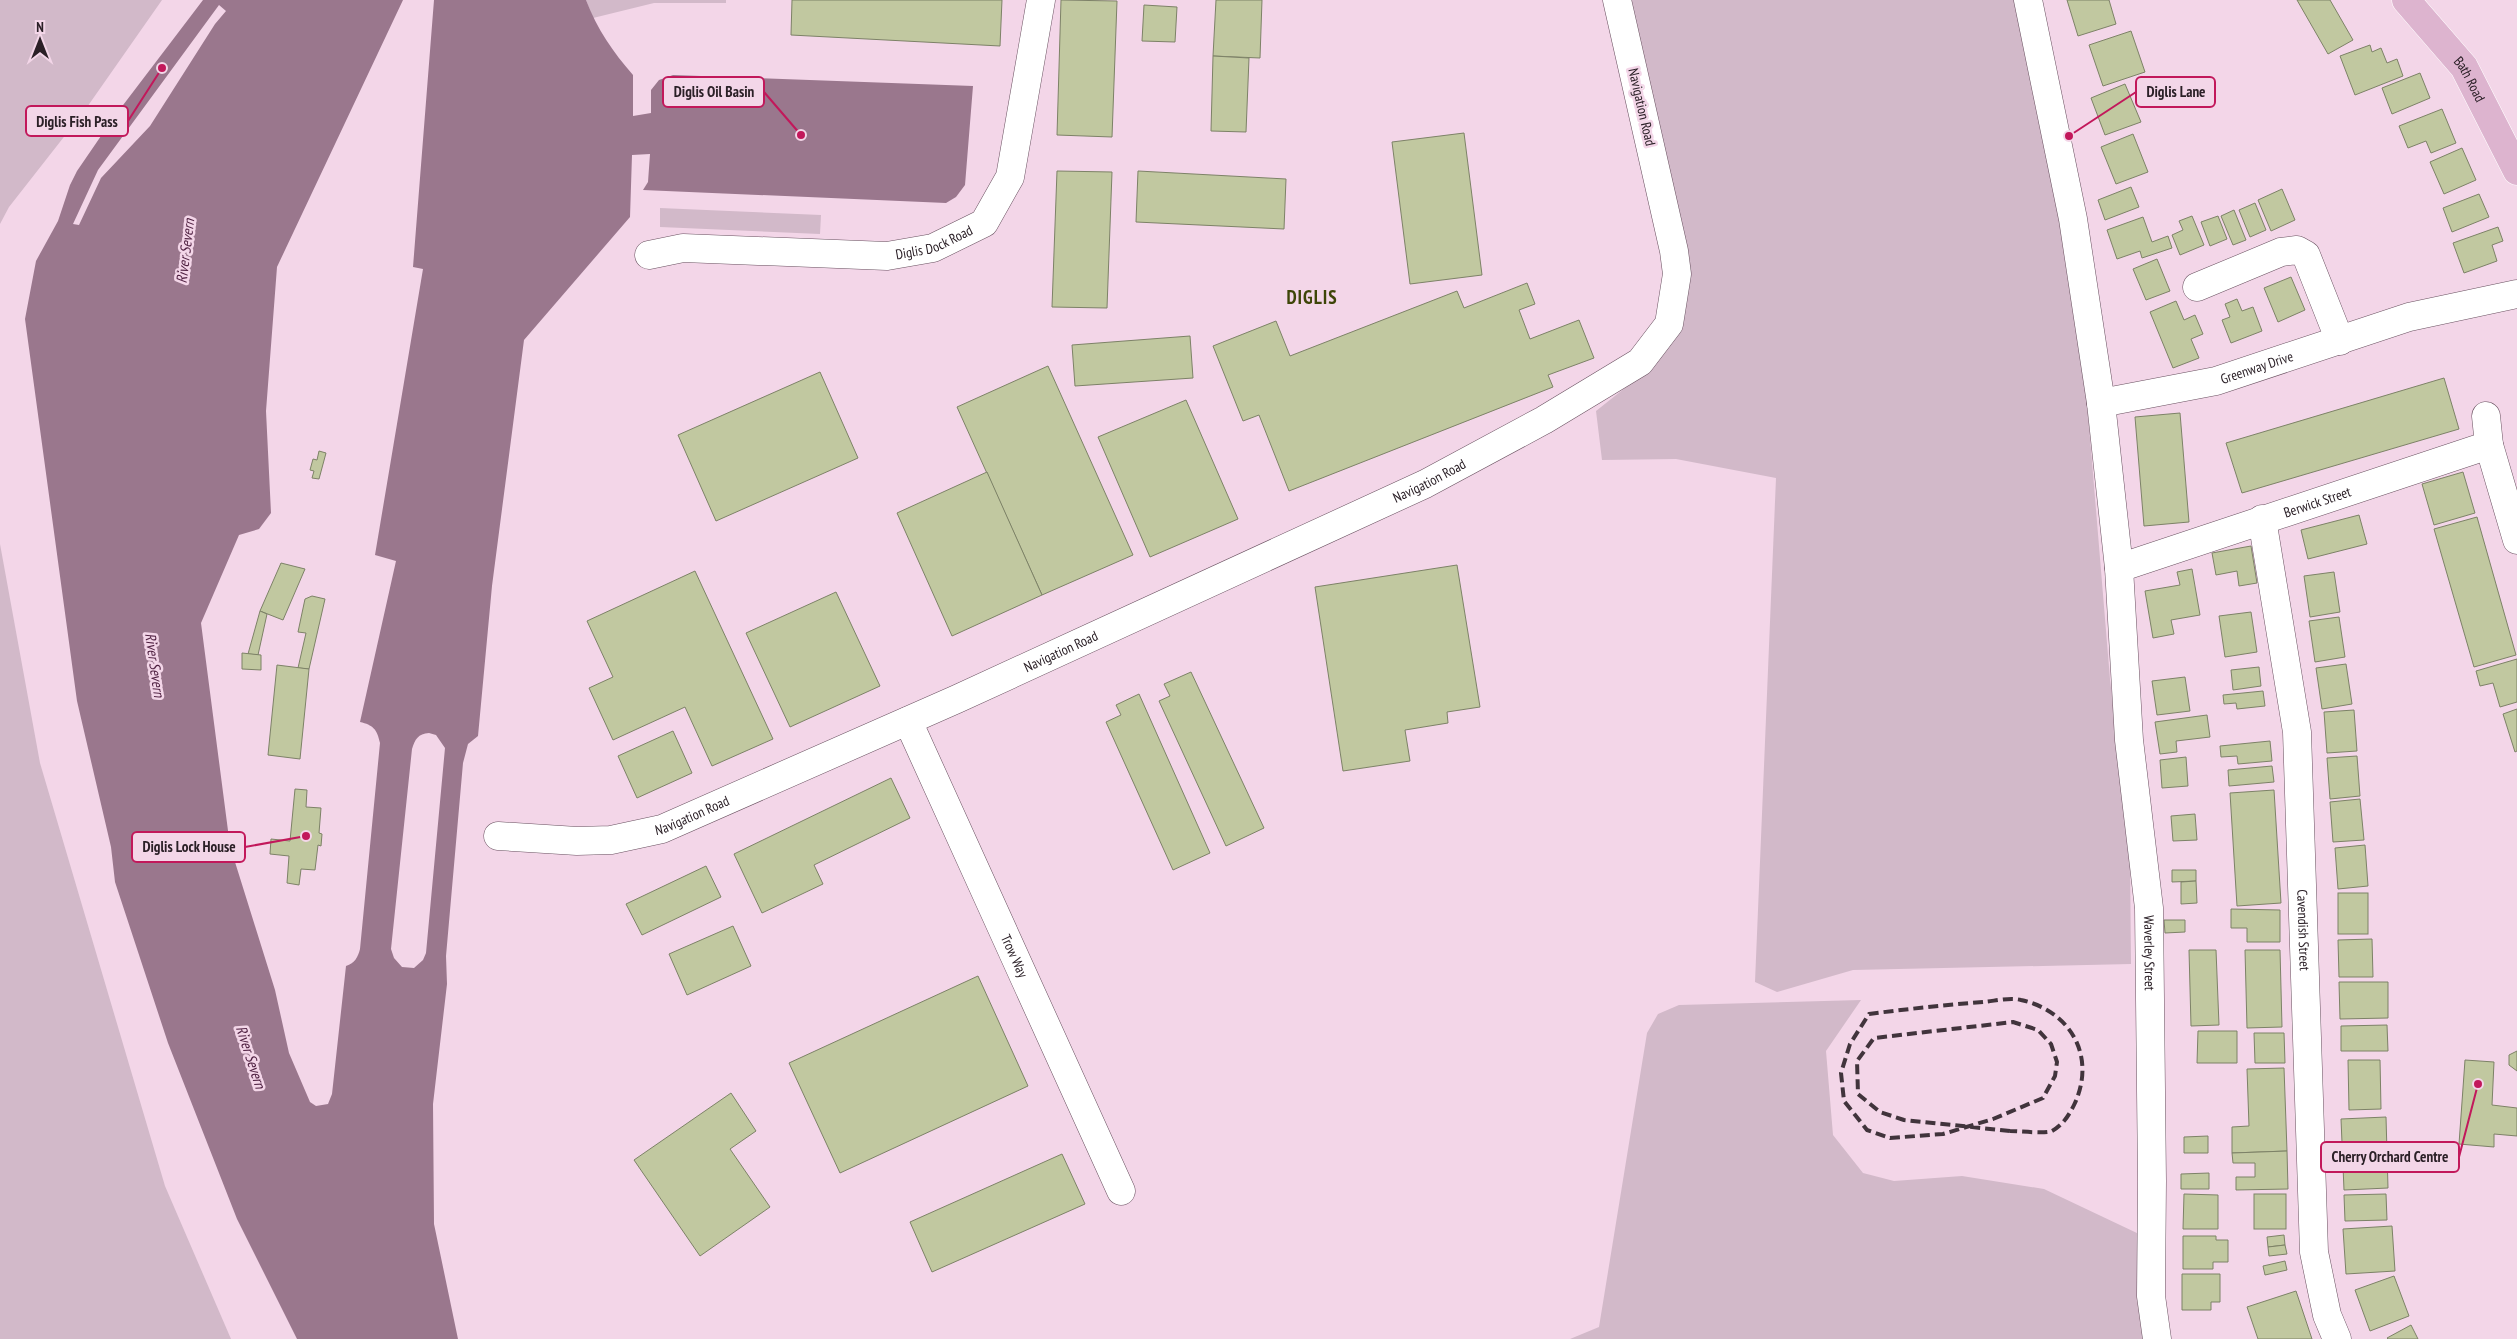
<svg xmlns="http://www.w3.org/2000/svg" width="2517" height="1339" viewBox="0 0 2517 1339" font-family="'PT Sans Narrow',sans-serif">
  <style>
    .green { fill: #d2b9c9 }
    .water { fill: #9a778d; fill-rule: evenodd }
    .building { fill: #c1c8a0; stroke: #7d8267 }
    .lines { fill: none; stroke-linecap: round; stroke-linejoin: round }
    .minor-casing { stroke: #695160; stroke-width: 29 }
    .major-casing { stroke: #fff; stroke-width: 29 }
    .minor { stroke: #fff; stroke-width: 28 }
    .major { stroke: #ddb4cf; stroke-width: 28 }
    .rail { stroke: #41343c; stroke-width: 4; stroke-dasharray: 10 5; stroke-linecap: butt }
    .labels { text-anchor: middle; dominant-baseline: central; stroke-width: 5; stroke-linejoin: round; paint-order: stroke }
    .street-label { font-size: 14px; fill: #2b2027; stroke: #f3d6e8 }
    .water-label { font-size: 15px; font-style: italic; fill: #4d1e3f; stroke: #f3d6e8 }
    .district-label { font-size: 19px; font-weight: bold; letter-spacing: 1px; fill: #3e4508; stroke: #f3d6e8 }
    .leader { fill: none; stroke: #c2185b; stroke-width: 2 }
    .callout-dot { fill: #c2185b; stroke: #f3d6e8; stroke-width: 2 }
    .callout { fill: #f3d6e8; stroke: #c2185b; stroke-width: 2 }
    .callout-label { font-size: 15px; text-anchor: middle; font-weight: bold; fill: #2b2027 }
  </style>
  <rect width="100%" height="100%" fill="#f3d6e8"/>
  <g class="green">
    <path d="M0 0H162L85 110 9 207 0 224Z"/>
    <path d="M586 0H726V3H654L593 18Z"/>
    <path d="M1630 0H2015L2060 223 2086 389 2110 679 2130 857 2131 964 1853 970 1777 992 1755 982 1776 478 1676 459 1602 460 1596 411 1635 380 1681 331 1689 274 1687 245Z"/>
    <path d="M660 208 821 215 820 234 660 227Z"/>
    <path d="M0 544 40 763 165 1186 231 1339H0Z"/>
    <path d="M1861 1000 1826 1051 1833 1135 1863 1173 1894 1181 1962 1176 2044 1189 2139 1234 2148 1339H1570L1599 1327 1647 1033 1658 1014 1679 1005Z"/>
  </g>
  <path class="water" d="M203 0H403L277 267 266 411 271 513 259 529 239 535 201 623 230 846 275 990 289 1053 310 1102 316 1106 328 1104 332 1094 346 966C355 963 358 957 360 949L380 743C377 729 373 725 360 722L396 561 375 555 423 269 413 267 434 0H586C597 29 613 52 633 75V116L651 113V90L659 80 673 75 973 86 965 185 956 197 946 203 643 190 648 182 650 154 632 155 630 217 524 340 492 586 478 736 468 744 463 763 446 956 447 984 433 1104 434 1224 458 1339H297L237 1219 168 1043 115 882 111 847 77 701 25 319 36 261 58 221 70 185 77 171 114 117ZM219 5 226 11 215 24 150 126 101 178 79 225 73 224 98 170ZM429 733 436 735 445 748 426 953 423 960 414 968 402 967 394 958 391 949 412 749C415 739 418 734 429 733Z"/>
  <g class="building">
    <path d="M792 0H1002L1000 46 791 35Z"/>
    <path d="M1061 0 1117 1 1112 137 1057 135Z"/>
    <path d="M1216 0H1262L1260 58 1213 56Z"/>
    <path d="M2067 0H2109L2116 24 2078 36Z"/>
    <path d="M2297 0H2330L2353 40 2328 54Z"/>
    <path d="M1144 5 1177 7 1175 42 1142 41Z"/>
    <path d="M2131 31 2145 72 2103 86 2089 45Z"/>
    <path d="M2370 45 2372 52 2381 48 2387 63 2397 59 2403 76 2355 95 2340 56Z"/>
    <path d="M1213 56 1249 58 1246 132 1211 131Z"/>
    <path d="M2420 73 2430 98 2392 114 2382 88Z"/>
    <path d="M2125 84 2141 122 2105 135 2091 98Z"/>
    <path d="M2442 109 2456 143 2431 153 2426 141 2408 148 2399 126Z"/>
    <path d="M1464 133 1482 275 1410 284 1392 142Z"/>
    <path d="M2133 134 2148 172 2116 184 2101 147Z"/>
    <path d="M2462 148 2476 180 2444 194 2430 162Z"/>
    <path d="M1057 171 1112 172 1107 308 1052 307Z"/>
    <path d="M1138 171 1286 179 1284 229 1136 222Z"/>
    <path d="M2131 187 2139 207 2105 220 2098 200Z"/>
    <path d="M2282 189 2295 220 2271 231 2258 200Z"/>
    <path d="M2479 194 2489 217 2452 232 2443 208Z"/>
    <path d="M2255 203 2266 230 2250 237 2239 210Z"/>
    <path d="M2234 210 2246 240 2233 245 2221 216Z"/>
    <path d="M2192 216 2204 245 2180 255 2172 235 2183 230 2179 221Z"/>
    <path d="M2218 216 2227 239 2210 246 2201 222Z"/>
    <path d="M2143 217 2152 242 2168 236 2172 248 2142 258 2140 251 2117 259 2107 230Z"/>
    <path d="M2498 227 2503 241 2492 245 2497 261 2464 273 2453 243Z"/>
    <path d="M2157 259 2170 291 2146 300 2133 269Z"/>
    <path d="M2291 277 2305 310 2278 322 2264 288Z"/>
    <path d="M1527 283 1535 304 1519 310 1530 339 1579 320 1594 358 1548 375 1553 387 1289 491 1259 415 1243 421 1213 346 1276 321 1290 356 1457 291 1464 308Z"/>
    <path d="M2237 299 2242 311 2253 307 2262 331 2231 343 2222 320 2230 317 2225 304Z"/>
    <path d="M2176 301 2184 320 2195 315 2203 334 2191 339 2199 358 2173 368 2150 312Z"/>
    <path d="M1190 336 1193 378 1075 386 1072 345Z"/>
    <path d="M1048 366 1133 555 1042 595 957 407Z"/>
    <path d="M820 372 858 458 716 521 678 435Z"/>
    <path d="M2444 378 2459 429 2242 493 2226 443Z"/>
    <path d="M1186 400 1238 519 1150 557 1098 437Z"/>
    <path d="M2180 413 2189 522 2144 526 2135 417Z"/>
    <path d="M319 451 326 453 319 479 312 478 314 471 310 470 313 459 317 460Z"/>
    <path d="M987 472 1042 595 952 636 897 513Z"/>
    <path d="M2463 472 2475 513 2434 525 2422 484Z"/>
    <path d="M2359 515 2367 544 2308 559 2301 530Z"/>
    <path d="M2477 517 2516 655 2474 667 2434 529Z"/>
    <path d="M2251 546 2257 583 2239 586 2237 571 2216 575 2212 553Z"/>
    <path d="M281 563 305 569 283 620 260 611Z"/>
    <path d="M1457 565 1480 707 1447 712 1448 723 1405 730 1410 761 1343 771 1315 587Z"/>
    <path d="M2192 569 2200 615 2171 620 2174 634 2153 638 2145 591 2180 585 2177 572Z"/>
    <path d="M695 571 773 739 712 766 685 707 613 740 589 688 613 677 587 621Z"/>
    <path d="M2334 572 2340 612 2310 617 2304 576Z"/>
    <path d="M836 592 880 686 790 727 746 633Z"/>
    <path d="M312 596 325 599 309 669 298 668 306 633 298 632 305 599Z"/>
    <path d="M260 611 267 614 258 655 248 654Z"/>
    <path d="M2251 612 2257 652 2225 657 2219 616Z"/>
    <path d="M2339 617 2345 657 2315 662 2309 621Z"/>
    <path d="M242 653 261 655V670L242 669Z"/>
    <path d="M2517 659V702L2500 707 2493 683 2480 686 2476 671Z"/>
    <path d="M2346 664 2352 704 2322 709 2316 668Z"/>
    <path d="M277 665 309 669 300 759 268 755Z"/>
    <path d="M2259 667 2261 686 2233 690 2231 670Z"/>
    <path d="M1191 672 1264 828 1226 846 1159 701 1170 696 1164 684Z"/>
    <path d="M2185 677 2190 711 2157 715 2152 681Z"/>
    <path d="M2263 691 2265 706 2237 709 2236 703 2224 704 2223 695Z"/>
    <path d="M1139 694 1210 853 1173 870 1106 722 1121 715 1116 705Z"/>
    <path d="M2517 709V751L2515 752 2503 714Z"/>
    <path d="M2354 710 2357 751 2327 753 2324 712Z"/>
    <path d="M2207 715 2210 737 2176 741 2177 752 2160 754 2155 722Z"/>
    <path d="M673 731 692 773 637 798 618 756Z"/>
    <path d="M2270 741 2272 761 2238 764 2237 756 2221 757 2220 746Z"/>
    <path d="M2357 756 2360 796 2330 799 2327 758Z"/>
    <path d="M2186 757 2188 786 2162 788 2160 760Z"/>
    <path d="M2272 766 2274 782 2229 786 2228 770Z"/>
    <path d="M891 778 910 818 814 865 823 884 762 913 734 854Z"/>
    <path d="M295 789 307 790 306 807 321 808 319 833 322 834 321 846 318 845 315 870 301 869 299 885 287 883 289 856 270 854 271 839 290 841Z"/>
    <path d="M2274 790 2281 903 2237 906 2230 793Z"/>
    <path d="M2360 799 2364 840 2333 842 2330 802Z"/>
    <path d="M2195 814 2197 840 2173 841 2171 816Z"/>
    <path d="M2365 845 2368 886 2338 889 2335 848Z"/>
    <path d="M706 866 721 897 642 935 626 904Z"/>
    <path d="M2172 870H2196V881L2172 882Z"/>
    <path d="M2196 881 2197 903 2181 904V882Z"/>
    <rect x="2338" y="893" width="30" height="41"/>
    <path d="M2231 909 2280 910V942H2247V928H2231Z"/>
    <path d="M2164 920H2185V932L2165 933Z"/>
    <path d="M733 926 751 966 687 995 669 954Z"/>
    <path d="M2372 939 2373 977H2339L2338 940Z"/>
    <path d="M2189 950H2216L2219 1025 2191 1026Z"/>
    <path d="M2245 950H2280L2282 1027 2247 1028Z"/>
    <path d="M978 976 1028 1086 840 1173 789 1063Z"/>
    <path d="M2339 982H2388V1018L2340 1019Z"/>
    <path d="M2387 1025 2388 1051H2341V1026Z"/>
    <path d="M2198 1031H2237V1063H2197Z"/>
    <path d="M2254 1033H2284L2285 1063H2255Z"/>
    <path d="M2517 1051V1071L2509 1065V1055Z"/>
    <path d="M2348 1060H2380L2381 1109 2349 1110Z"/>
    <path d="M2465 1060 2494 1062 2492 1105 2517 1108V1136L2494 1134V1147L2459 1144Z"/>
    <path d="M2284 1068 2287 1151 2232 1153V1127L2249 1126 2247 1069Z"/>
    <path d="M731 1093 756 1131 730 1149 770 1207 700 1256 634 1160Z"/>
    <path d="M2386 1117 2388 1188 2344 1190 2341 1119Z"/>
    <path d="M2208 1136V1153H2184V1137Z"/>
    <path d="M2287 1151 2288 1189 2236 1190V1177H2255V1163H2233L2232 1153Z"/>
    <path d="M1062 1154 1085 1204 932 1272 910 1222Z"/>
    <path d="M2209 1173V1189H2181V1174Z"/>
    <path d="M2184 1194 2218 1195V1229H2183Z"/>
    <rect x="2254" y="1194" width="32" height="35"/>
    <path d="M2386 1194 2387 1220 2345 1221 2344 1195Z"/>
    <path d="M2392 1226 2395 1271 2346 1274 2343 1229Z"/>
    <path d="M2284 1235 2285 1245 2268 1247 2267 1237Z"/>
    <path d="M2183 1236H2216V1240H2228V1262H2213V1269H2183Z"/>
    <path d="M2285 1245 2287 1254 2269 1256 2268 1247Z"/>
    <path d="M2285 1261 2287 1270 2265 1275 2263 1266Z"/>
    <path d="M2182 1274H2220V1302H2211V1310H2182Z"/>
    <path d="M2394 1276 2409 1316 2370 1331 2355 1290Z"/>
    <path d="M2296 1291 2312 1339H2258L2247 1307Z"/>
    <path d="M2411 1325 2418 1339H2388L2387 1338Z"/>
  </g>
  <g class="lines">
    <g class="minor-casing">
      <g id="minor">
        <path id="s1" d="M2028 0 2073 219 2101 403 2119 568 2129 740 2149 908 2152 1181 2151 1296 2157 1339"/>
        <path id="s2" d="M649 255 683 248 887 256 933 248 984 223 1010 177 1041 0"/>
        <path d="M2197 287 2281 252 2297 250 2306 255 2340 341"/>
        <path id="s3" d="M2101 403 2216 381 2409 317 2517 294"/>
        <path d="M2489 445 2517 540"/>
        <path id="s4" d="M2262 519 2297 732 2314 1252 2327 1315 2337 1339"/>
        <path id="s5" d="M2119 568 2489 445 2486 416"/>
        <path id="s6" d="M908 721 1121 1191"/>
        <path id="s7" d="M498 836 577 841 611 840 662 829 957 699 1425 484 1544 420 1640 362 1669 324 1677 274 1674 251 1617 0"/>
      </g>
    </g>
    <g class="major-casing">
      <g id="major">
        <path id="s8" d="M2406 0 2464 67 2517 171"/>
      </g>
    </g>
    <use href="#minor" class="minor"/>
    <use href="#major" class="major"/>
    <path class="rail" d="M2010 1131 1904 1120 1880 1112 1858 1094 1857 1061 1874 1038 2013 1022 2038 1030 2051 1044 2057 1062 2055 1076 2043 1098 1993 1119 1943 1134 1890 1138 1867 1130 1844 1101 1841 1073 1850 1044 1869 1014C1907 1009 1945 1005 1983 1002 1995 1001 2010 997 2021 1000 2071 1011 2097 1057 2074 1105 2069 1115 2063 1125 2052 1131 2045 1134 2020 1131 2010 1131"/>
  </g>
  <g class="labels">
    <g class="street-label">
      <text stroke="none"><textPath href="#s8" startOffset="102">Bath Road</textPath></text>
      <text transform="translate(1642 107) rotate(77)">Navigation Road</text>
      <text stroke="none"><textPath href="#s2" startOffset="288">Diglis Dock Road</textPath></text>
      <text stroke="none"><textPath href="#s3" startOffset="160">Greenway Drive</textPath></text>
      <text stroke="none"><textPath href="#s7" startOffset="1008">Navigation Road</textPath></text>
      <text stroke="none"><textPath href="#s5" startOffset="209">Berwick Street</textPath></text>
      <text stroke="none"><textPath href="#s7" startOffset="602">Navigation Road</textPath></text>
      <text stroke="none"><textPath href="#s7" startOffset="198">Navigation Road</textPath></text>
      <text stroke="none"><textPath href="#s4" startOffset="414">Cavendish Street</textPath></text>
      <text stroke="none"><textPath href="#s1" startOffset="962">Waverley Street</textPath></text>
      <text stroke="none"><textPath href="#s6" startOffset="258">Trow Way</textPath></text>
    </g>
    <g class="water-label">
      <text transform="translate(185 251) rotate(-83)">River Severn</text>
      <text transform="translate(155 665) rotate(82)">River Severn</text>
      <text transform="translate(251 1057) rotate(72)">River Severn</text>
    </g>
    <g class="district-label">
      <text x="1312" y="297">DIGLIS</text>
    </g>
  </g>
  <path class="leader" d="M801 135L764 92M2069 136L2136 92M162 68L128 121M306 836L245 847M2478 1084L2459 1157"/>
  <g class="callout-dot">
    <circle cx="801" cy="135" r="5"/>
    <circle cx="2069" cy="136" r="5"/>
    <circle cx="162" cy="68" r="5"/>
    <circle cx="306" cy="836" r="5"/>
    <circle cx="2478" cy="1084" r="5"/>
  </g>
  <g class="callout">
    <rect x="663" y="77" width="101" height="30" rx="5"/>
    <rect x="2136" y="77" width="79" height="30" rx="5"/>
    <rect x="26" y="106" width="102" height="30" rx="5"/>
    <rect x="132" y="832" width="113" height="30" rx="5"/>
    <rect x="2321" y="1142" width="138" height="30" rx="5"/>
  </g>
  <g class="callout-label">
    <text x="714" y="97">Diglis Oil Basin</text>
    <text x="2176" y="97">Diglis Lane</text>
    <text x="77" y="127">Diglis Fish Pass</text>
    <text x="189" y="852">Diglis Lock House</text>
    <text x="2390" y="1162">Cherry Orchard Centre</text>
  </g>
  <g transform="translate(40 40)" stroke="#f3d6e8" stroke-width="4" paint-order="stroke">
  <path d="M0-4L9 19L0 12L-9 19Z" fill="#2b2027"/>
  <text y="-8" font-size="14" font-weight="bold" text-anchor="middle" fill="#2b2027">N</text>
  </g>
</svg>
